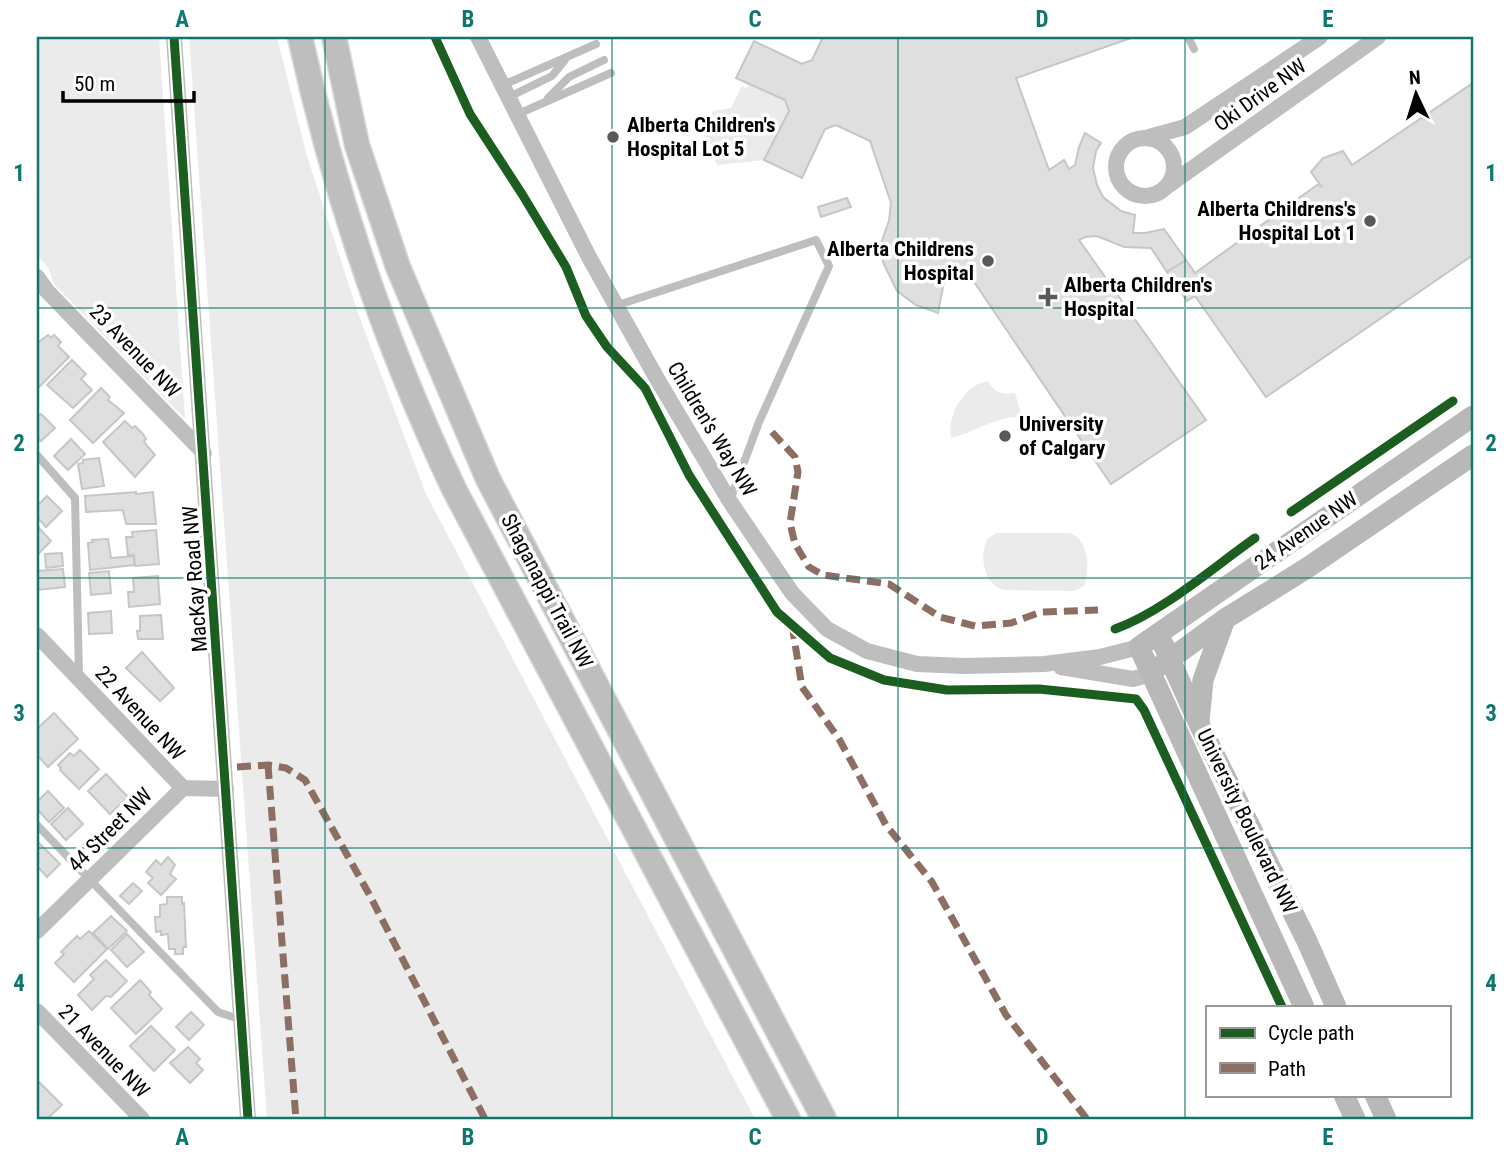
<svg xmlns="http://www.w3.org/2000/svg" width="1510" height="1156" viewBox="0 0 1510 1156" font-family="'Roboto Condensed',sans-serif">
  <style>
    .green { fill: #ebebeb }
    .building { fill: #dfdfdf; stroke: #c6c6c6; stroke-width: 2 }
    .lines { fill: none; stroke-linecap: round; stroke-linejoin: round }
    .primary-casing { stroke: #dbdbdb; stroke-width: 27 }
    .lane { stroke: #bebebe; stroke-width: 8 }
    .street { stroke: #bebebe; stroke-width: 16 }
    .secondary { stroke: #b8b8b8; stroke-width: 21 }
    .primary { stroke: #bebebe; stroke-width: 24 }
    .quiet { stroke: #8d6e63; stroke-width: 7; stroke-dasharray: 14 7; stroke-linecap: butt }
    .cycleway-casing { stroke: #fff; stroke-width: 13 }
    .cycleway { stroke: #1b5e20; stroke-width: 9 }
    .grid { fill: none; stroke: #0f766e; stroke-width: 2; stroke-opacity: 0.55 }
    .poi-dot { fill: #595959; stroke: #fff; stroke-width: 2.5 }
    .labels { text-anchor: middle; dominant-baseline: central; stroke-width: 7; stroke-linejoin: round; paint-order: stroke }
    .street-label { font-size: 21px; fill: #000; stroke: #fff }
    .poi-label { font-size: 21px; font-weight: bold; fill: #000; stroke: #fff; text-anchor: start }
    .neatline { fill: none; stroke: #0f766e; stroke-width: 2.5 }
    .grid-label { font-size: 23px; text-anchor: middle; font-weight: bold; fill: #0f766e }
  </style>
  <rect width="100%" height="100%" fill="#fff"/>
  <g class="green">
    <path d="M37 37H159L185 419 53 283 49 269 37 255Z"/>
    <path d="M189 37H277L307 156 358 313 426 494 755 1119H267Z"/>
    <path d="M748 84 785 100 789 111 764 160 717 165 703 133 713 111 731 108 742 86 747 88Z"/>
    <path d="M988 381C994 393 1002 395 1015 393L1022 417C995 416 976 432 951 438 947 415 964 385 988 381Z"/>
    <path d="M997 533H1070C1089 539 1090 570 1084 586L1074 591 1004 590C984 585 978 555 988 538Z"/>
  </g>
  <g class="building">
    <path d="M823 37H1134L1016 78 1049 170 1064 160 1069 169 1075 165 1079 147 1085 133 1101 143 1096 151 1093 168 1097 185 1103 197 1121 211 1135 215 1133 233H1145L1164 229 1186 260 1167 272 1151 248 1124 247 1097 236 1085 237 1079 240 1206 420 1111 484 970 276 956 282H944L938 313 916 305 897 291 883 262 881 243 889 221 891 203 870 141 836 125 825 129 802 178 764 160 789 111 785 100 736 78 754 41 802 64 812 60Z"/>
    <path d="M1473 83V255L1266 397 1195 296 1187 301 1167 272 1186 260 1195 273 1317 185 1321 186 1311 172 1323 158 1343 151 1352 165Z"/>
    <path d="M847 198 851 207 821 217 818 207Z"/>
    <path d="M48 335 51 338 54 335 61 342 58 346 69 357 39 387 37 385V343Z"/>
    <path d="M72 360 86 374 81 379 92 390 73 408 47 385Z"/>
    <path d="M101 388 110 397 108 400 124 413 93 443 70 420Z"/>
    <path d="M41 414 55 428 41 441 37 437V418Z"/>
    <path d="M125 421 132 428 135 426 143 434 146 439 144 442 155 455 135 477 103 442Z"/>
    <path d="M71 439 85 454 68 470 54 456Z"/>
    <path d="M99 458 104 486 82 489 78 464 83 463V460Z"/>
    <path d="M136 492V494L153 492 156 524H126L123 510 86 512 85 496Z"/>
    <path d="M47 496 62 511 46 527 37 517V506Z"/>
    <path d="M37 526 51 541 37 555Z"/>
    <path d="M156 530 159 564 135 566 134 555H128L126 537H133L132 532Z"/>
    <path d="M108 539 111 558 134 556V565L90 570 88 543 93 542 92 540Z"/>
    <path d="M62 553 63 566 46 568 45 554Z"/>
    <path d="M63 569 65 587 37 590V571Z"/>
    <path d="M109 571 111 593 91 595 89 573Z"/>
    <path d="M158 576 160 604 129 607 128 592H134L133 578Z"/>
    <path d="M111 611 112 633 89 634 88 613Z"/>
    <path d="M161 615 163 639H138L137 631H140V616Z"/>
    <path d="M142 652 174 688 160 701 126 668Z"/>
    <path d="M54 713 78 739 48 767 37 755V729Z"/>
    <path d="M80 750 99 769 79 789 60 770 61 768 58 765 70 753 74 756Z"/>
    <path d="M106 774 128 797 110 814 88 791Z"/>
    <path d="M48 791 64 808 49 822 37 809V802Z"/>
    <path d="M68 808 83 824 66 840 51 824Z"/>
    <path d="M37 841 60 864 47 877 37 866Z"/>
    <path d="M168 857 175 865 170 874 176 879 161 895 148 883 153 878 146 872 156 860 161 865Z"/>
    <path d="M133 883 142 891 129 904 120 896Z"/>
    <path d="M167 897H182V904L184 903 186 947H183V954H175V949H169L168 934 161 935V931L156 932 155 917H160V905L167 904Z"/>
    <path d="M111 916 127 931 108 949 93 933Z"/>
    <path d="M89 931 107 949 74 982 55 963 64 954 61 952 77 936 80 939Z"/>
    <path d="M127 934 144 952 127 967 111 950Z"/>
    <path d="M106 960 127 981 111 997 106 996 92 1010 78 995 94 979 90 975Z"/>
    <path d="M140 980 151 992 149 995 162 1009 136 1034 111 1008Z"/>
    <path d="M191 1012 204 1025 189 1040 176 1027Z"/>
    <path d="M151 1026 175 1050 154 1071 130 1046Z"/>
    <path d="M188 1047 200 1059 196 1063 203 1070 190 1083 170 1063Z"/>
    <path d="M37 1080 62 1105 47 1119H37Z"/>
  </g>
  <g class="lines">
    <g class="primary-casing">
      <g id="primary">
        <path d="M300 37C334 192 386 346 454 489L788 1119"/>
        <path d="M334 37 357 145 398 267 488 479 824 1119"/>
      </g>
    </g>
    <g class="lane">
      <path d="M1188 37 1194 49"/>
      <path d="M503 85 596 44"/>
      <path d="M509 97 552 76 565 60"/>
      <path d="M548 98 569 77 604 60"/>
      <path d="M518 114 611 73"/>
      <path d="M615 306 816 240 829 266 759 422 730 500"/>
      <path d="M37 455 75 498 79 675"/>
      <path d="M37 825 218 1012 242 1020"/>
    </g>
    <g class="street">
      <path d="M174 37 248 1119"/>
      <path d="M478 37 589 257 656 377 729 500 792 593 827 629 867 651 917 664 964 666 1044 664 1100 657 1139 647"/>
      <path d="M1149 137 1185 127 1320 37"/>
      <circle cx="1145" cy="167" r="29"/>
      <path d="M1166 187 1378 37"/>
      <path d="M37 277 47 291 204 453"/>
      <path d="M37 635 183 788 226 789"/>
      <path d="M1061 667 1133 679 1151 674"/>
      <path d="M37 931 183 788"/>
      <path d="M37 1011 142 1119"/>
    </g>
    <g class="secondary">
      <path d="M1159 635 1199 724 1306 939 1336 1007"/>
      <path d="M1162 665 1225 619 1307 568 1473 455"/>
      <path d="M1199 722 1203 680 1225 619"/>
      <path d="M1304 1007 1139 647 1473 416"/>
      <path d="M1344 1095 1355 1119"/>
      <path d="M1375 1095 1386 1119"/>
    </g>
    <use href="#primary" class="primary"/>
    <g class="quiet">
      <path d="M772 432 795 457 798 472 790 523 795 544 809 567 823 575 889 584 940 617 975 626 1011 623 1041 612 1098 610"/>
      <path d="M792 625 802 687 839 739 886 825 932 882 1006 1015 1087 1119"/>
      <path d="M268 765 296 1119"/>
      <path d="M237 767 268 765 286 768 305 780 369 894 485 1119"/>
    </g>
    <g class="cycleway-casing">
      <g id="cycleway">
        <path d="M174 37 248 1119"/>
        <path d="M435 37 470 114 522 194 566 267 586 316 607 347 645 388 689 475 777 612 830 658 884 680 947 690 1039 689 1136 699 1144 710 1282 1007"/>
        <path d="M1291 512 1453 401"/>
        <path d="M1115 629C1164 611 1211 569 1255 538"/>
      </g>
    </g>
    <use href="#cycleway" class="cycleway"/>
  </g>
  <path class="grid" d="M325 37V1119M612 37V1119M898 37V1119M1185 37V1119M37 308H1473M37 578H1473M37 848H1473"/>
  <g class="poi-dot">
    <circle cx="613" cy="137" r="7"/>
    <circle cx="1370" cy="221" r="7"/>
    <circle cx="988" cy="261" r="7"/>
    <path d="M1044.5 286.5h7v7h7v7h-7v7h-7v-7h-7v-7h7z"/>
    <circle cx="1005" cy="436" r="7"/>
  </g>
  <g class="labels">
    <g class="street-label">
      <text transform="translate(1260 95) rotate(-36)">Oki Drive NW</text>
      <text transform="translate(135 351) rotate(46)">23 Avenue NW</text>
      <text transform="translate(712 429) rotate(59)">Children's Way NW</text>
      <text transform="translate(1306 531) rotate(-35)">24 Avenue NW</text>
      <text transform="translate(195 579) rotate(-94)">MacKay Road NW</text>
      <text transform="translate(547 591) rotate(62)">Shaganappi Trail NW</text>
      <text transform="translate(140 713) rotate(47)">22 Avenue NW</text>
      <text transform="translate(1247 821) rotate(64)">University Boulevard NW</text>
      <text transform="translate(110 830) rotate(-45)">44 Street NW</text>
      <text transform="translate(104 1051) rotate(46)">21 Avenue NW</text>
    </g>
    <g class="poi-label">
      <text x="627" y="125">Alberta Children's<tspan x="627" dy="24">Hospital Lot 5</tspan></text>
      <text x="1356" y="209" text-anchor="end">Alberta Childrens's<tspan x="1356" dy="24">Hospital Lot 1</tspan></text>
      <text x="974" y="249" text-anchor="end">Alberta Childrens<tspan x="974" dy="24">Hospital</tspan></text>
      <text x="1064" y="285">Alberta Children's<tspan x="1064" dy="24">Hospital</tspan></text>
      <text x="1019" y="424">University<tspan x="1019" dy="24">of Calgary</tspan></text>
    </g>
  </g>
  <rect width="1510" height="1156" fill="none" stroke="#ffffff" stroke-width="77"/>
  <rect x="1206" y="1006" width="245" height="91" fill="#ffffff" stroke="#999999" stroke-width="2"/>
  <rect x="1220" y="1028" width="35" height="10" fill="#1b5e20" stroke="#999999" stroke-width="2"/>
  <text x="1268" y="1040" font-size="21" fill="#000000">Cycle path</text>
  <rect x="1220" y="1063" width="35" height="10" fill="#8d6e63" stroke="#999999" stroke-width="2"/>
  <text x="1268" y="1076" font-size="21" fill="#000000">Path</text>
  <g transform="translate(1416 94) rotate(356)" stroke="#ffffff" stroke-width="5" paint-order="stroke">
  <path d="M0-5L12 26L0 18L-12 26Z" fill="#000000"/>
  <text y="-10" font-size="19" font-weight="bold" text-anchor="middle" fill="#000000">N</text>
  </g>
  <path d="M63 91v10h131v-10" fill="none" stroke="#000000" stroke-width="3.5"/>
  <text x="74" y="91" font-size="21" fill="#000000" stroke="#ffffff" stroke-width="5" paint-order="stroke">50 m</text>
  <rect x="38" y="38" width="1434" height="1080" class="neatline"/>
  <g class="grid-label">
    <text x="182" y="27">A</text>
    <text x="468" y="27">B</text>
    <text x="755" y="27">C</text>
    <text x="1042" y="27">D</text>
    <text x="1328" y="27">E</text>
    <text x="19" y="181">1</text>
    <text x="1491" y="181">1</text>
    <text x="19" y="451">2</text>
    <text x="1491" y="451">2</text>
    <text x="19" y="721">3</text>
    <text x="1491" y="721">3</text>
    <text x="19" y="991">4</text>
    <text x="1491" y="991">4</text>
    <text x="182" y="1145">A</text>
    <text x="468" y="1145">B</text>
    <text x="755" y="1145">C</text>
    <text x="1042" y="1145">D</text>
    <text x="1328" y="1145">E</text>
  </g>
</svg>
